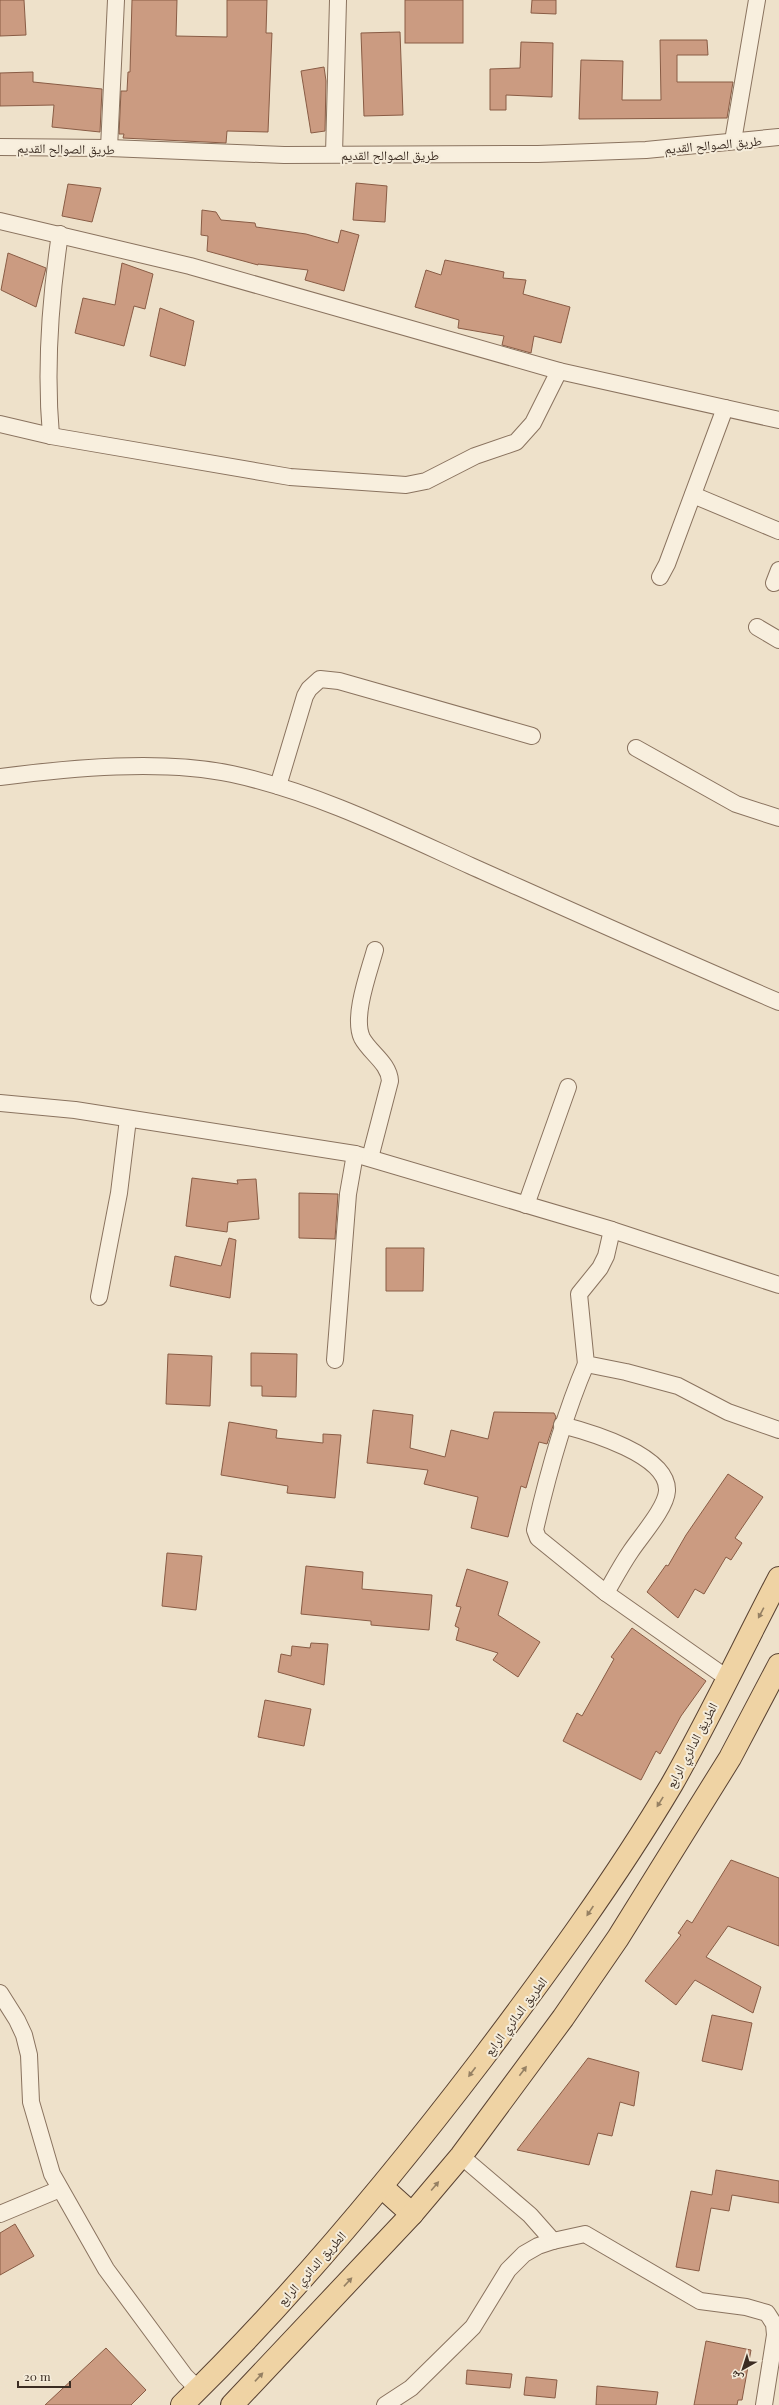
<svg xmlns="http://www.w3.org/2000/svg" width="779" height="2405" viewBox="0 0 779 2405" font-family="'Playfair Display','Noto Naskh Arabic',serif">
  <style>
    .building { fill: #cb9b81; stroke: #895c45 }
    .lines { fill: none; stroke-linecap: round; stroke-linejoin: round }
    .street-casing { stroke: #8a735f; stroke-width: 18 }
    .primary-casing { stroke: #594232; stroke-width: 24 }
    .street { stroke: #f8efde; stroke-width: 16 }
    .primary { stroke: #efd3a4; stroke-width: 22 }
    .oneway { fill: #958063 }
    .labels { text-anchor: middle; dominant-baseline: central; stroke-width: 4; stroke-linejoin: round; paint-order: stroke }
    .street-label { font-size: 13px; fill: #3b2c22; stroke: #f5ecda }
  </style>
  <rect width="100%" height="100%" fill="#eee1ca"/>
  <g class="building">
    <path d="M0 0H24L26 35 0 36Z"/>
    <path d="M132 0H177L176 36 227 37V0H267L266 33H272L268 132 227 131 226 143 123 138 124 134H119L121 91H127L128 72H130Z"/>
    <rect x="405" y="0" width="58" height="43"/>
    <path d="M532 0H556V14L531 13Z"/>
    <path d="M400 32 403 115 364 116 361 33Z"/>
    <path d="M660 40H707L708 55H677V82H733L727 118 579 119 581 60 623 61 622 100H661Z"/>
    <path d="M521 42 553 43 552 97 506 95V110H490V69L520 68Z"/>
    <path d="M324 67 326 81 325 131 311 133 301 71Z"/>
    <path d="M33 72V82L102 89 100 132 52 127 54 105 0 106V73Z"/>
    <path d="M356 183 387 186 385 222 353 220Z"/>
    <path d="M68 184 101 188 92 222 62 216Z"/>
    <path d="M202 210 216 212 221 220 255 223 256 227 306 234 338 243 341 230 359 235 344 291 305 280 308 270 258 264V265L207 251 208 236 201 235Z"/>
    <path d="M8 253 46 268 36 307 1 290Z"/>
    <path d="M445 260 504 272 503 278 526 280 523 294 570 307 561 343 534 336 531 353 502 345 504 336 458 328 459 320 415 307 426 270 441 275Z"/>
    <path d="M122 263 153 274 145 309 134 306 124 346 75 333 83 298 115 305Z"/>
    <path d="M160 308 194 321 185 366 150 356Z"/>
    <path d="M192 1178 238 1184 237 1180 256 1179 259 1219 228 1222 227 1232 186 1226Z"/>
    <path d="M299 1193 338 1194 335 1239 299 1238Z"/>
    <path d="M229 1238 236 1240 230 1298 170 1286 175 1256 221 1266Z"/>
    <path d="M386 1248H424L423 1291H386Z"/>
    <path d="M251 1353 297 1354 296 1397 262 1396V1386H251Z"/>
    <path d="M168 1354 212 1356 210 1406 166 1404Z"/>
    <path d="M373 1410 413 1415 410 1448 445 1457 451 1430 488 1439 494 1412 554 1413 556 1417 547 1444 539 1442 526 1488 521 1486 508 1537 471 1528 478 1497 424 1484 428 1470 367 1463Z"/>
    <path d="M229 1422 277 1430 276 1438 323 1443V1434L341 1435 335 1498 287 1493 288 1486 221 1475Z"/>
    <path d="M728 1474 763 1497 735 1538 742 1543 731 1560 726 1557 704 1594 695 1589 678 1618 647 1592 666 1565 668 1566 686 1535Z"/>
    <path d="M167 1553 202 1556 196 1610 162 1606Z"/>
    <path d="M306 1566 363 1572 362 1589 432 1595 429 1630 371 1625V1621L301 1614Z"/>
    <path d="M467 1569 508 1582 498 1615 540 1642 518 1677 493 1660 498 1653 456 1640 459 1628 455 1626 461 1607 456 1606Z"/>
    <path d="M632 1628 706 1681 681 1716 660 1754 656 1751 641 1780 563 1741 577 1713 582 1716 614 1659 611 1657Z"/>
    <path d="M311 1643 328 1644 324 1685 278 1672 281 1654 291 1656 292 1646 310 1648Z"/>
    <path d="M265 1700 311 1709 304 1746 258 1737Z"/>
    <path d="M731 1860 779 1878V1946L728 1926 706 1957 761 1987 753 2013 695 1980 676 2005 645 1981 681 1935 678 1933 687 1920 692 1923Z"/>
    <path d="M712 2015 752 2023 742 2070 702 2061Z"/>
    <path d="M588 2058 639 2072 634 2106 620 2102 612 2136 598 2133 589 2165 517 2150Z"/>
    <path d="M716 2170 779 2181V2203L732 2195 729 2211 711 2208 699 2271 676 2267 691 2191 712 2195Z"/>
    <path d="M15 2224 34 2256 0 2275V2233Z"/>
    <path d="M706 2341 751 2350 742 2400H738L737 2405H694Z"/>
    <path d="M106 2348 146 2390 131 2405H45Z"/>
    <path d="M467 2370 512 2374 510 2388 466 2384Z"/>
    <path d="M526 2377 557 2380 555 2398 524 2395Z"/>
    <path d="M597 2386 658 2392 656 2405H596Z"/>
  </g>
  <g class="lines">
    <g class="street-casing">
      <g id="street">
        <path d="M733 141 757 0"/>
        <path d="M0 147 109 148 284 155 538 154 646 150 779 137"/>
        <path d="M109 148 116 0"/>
        <path d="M334 154 338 0"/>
        <path d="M0 221 190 266 559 371 779 420"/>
        <path d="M0 424 51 436 290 477 406 485 426 481 475 456 516 442 533 423 559 371"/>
        <path d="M51 436C45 368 50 301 60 234"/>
        <path d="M693 495 779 531"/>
        <path d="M660 577 667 564 725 408"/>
        <path d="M774 583 779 570"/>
        <path d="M757 627 779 640"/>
        <path d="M636 748 736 804 779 818"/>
        <path d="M0 777C70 768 162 759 232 774 315 792 394 831 471 866 574 912 676 958 779 1002"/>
        <path d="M278 786 305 696 309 689 320 679 339 681 532 736"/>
        <path d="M0 1103 75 1110 355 1154 612 1230 779 1285"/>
        <path d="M370 1158 390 1081C389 1063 370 1053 362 1038 352 1017 369 972 375 950"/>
        <path d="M526 1205 568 1087"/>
        <path d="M612 1230 606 1256 600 1268 579 1294 586 1364 626 1372 678 1386 728 1412 779 1430"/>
        <path d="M99 1297 119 1193 128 1119"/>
        <path d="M335 1360 348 1194 355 1154"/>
        <path d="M586 1364C563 1418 548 1473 535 1530L538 1538 606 1593 727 1678"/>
        <path d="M562 1425C589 1432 669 1455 667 1491 666 1508 641 1536 631 1551 622 1564 614 1579 606 1593"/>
        <path d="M0 1993 17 2020 24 2035 29 2055 31 2102 52 2174 106 2269 185 2376 198 2389"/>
        <path d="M461 2156 530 2215 553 2241"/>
        <path d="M0 2214 60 2189"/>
        <path d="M385 2405 411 2388 473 2327 508 2270 524 2254 538 2246 553 2241 585 2234 700 2301 746 2307 767 2313 774 2324 775 2335 764 2405"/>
      </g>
    </g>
    <g class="primary-casing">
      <g id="primary">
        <path d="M382 2187 412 2214"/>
        <path d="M182 2405C291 2299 389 2181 482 2059 549 1970 615 1880 672 1784 710 1717 743 1647 779 1578"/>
        <path d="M232 2405 412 2214 461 2156 563 2018 618 1938 730 1758 779 1665"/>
      </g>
    </g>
    <use href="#street" class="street"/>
    <use href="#primary" class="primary"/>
  </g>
  <defs><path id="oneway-solid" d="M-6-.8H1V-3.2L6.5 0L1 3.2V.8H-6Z"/></defs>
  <g class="oneway">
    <use href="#oneway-solid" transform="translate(761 1613) rotate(118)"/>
    <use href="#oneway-solid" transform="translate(660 1802) rotate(122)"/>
    <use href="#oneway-solid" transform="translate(590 1911) rotate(124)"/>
    <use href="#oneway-solid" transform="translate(523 2071) rotate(-53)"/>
    <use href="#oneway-solid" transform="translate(472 2072) rotate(127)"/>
    <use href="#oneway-solid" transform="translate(435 2186) rotate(-50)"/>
    <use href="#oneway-solid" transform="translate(348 2282) rotate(-47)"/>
    <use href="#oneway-solid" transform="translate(259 2377) rotate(-47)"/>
  </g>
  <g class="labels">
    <g class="street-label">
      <text transform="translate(713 144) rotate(-5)">طريق الصوالح القديم</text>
      <text transform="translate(66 148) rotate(1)">طريق الصوالح القديم</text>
      <text x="390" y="154">طريق الصوالح القديم</text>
      <text transform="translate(691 1745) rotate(-62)">الطريق الدائري الرابع</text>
      <text transform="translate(515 2016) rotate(-53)">الطريق الدائري الرابع</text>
      <text transform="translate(311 2268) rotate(-48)">الطريق الدائري الرابع</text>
    </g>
  </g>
  <g transform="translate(743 2369) rotate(219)" stroke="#f5ecda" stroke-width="3" paint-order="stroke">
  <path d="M0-3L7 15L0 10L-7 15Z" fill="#3b2c22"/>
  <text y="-6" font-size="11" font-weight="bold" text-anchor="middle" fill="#3b2c22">ش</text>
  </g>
  <path d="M18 2381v6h52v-6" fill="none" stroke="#3b2c22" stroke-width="2"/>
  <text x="24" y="2381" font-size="12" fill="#3b2c22" stroke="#f5ecda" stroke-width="3" paint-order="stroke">20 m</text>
</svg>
